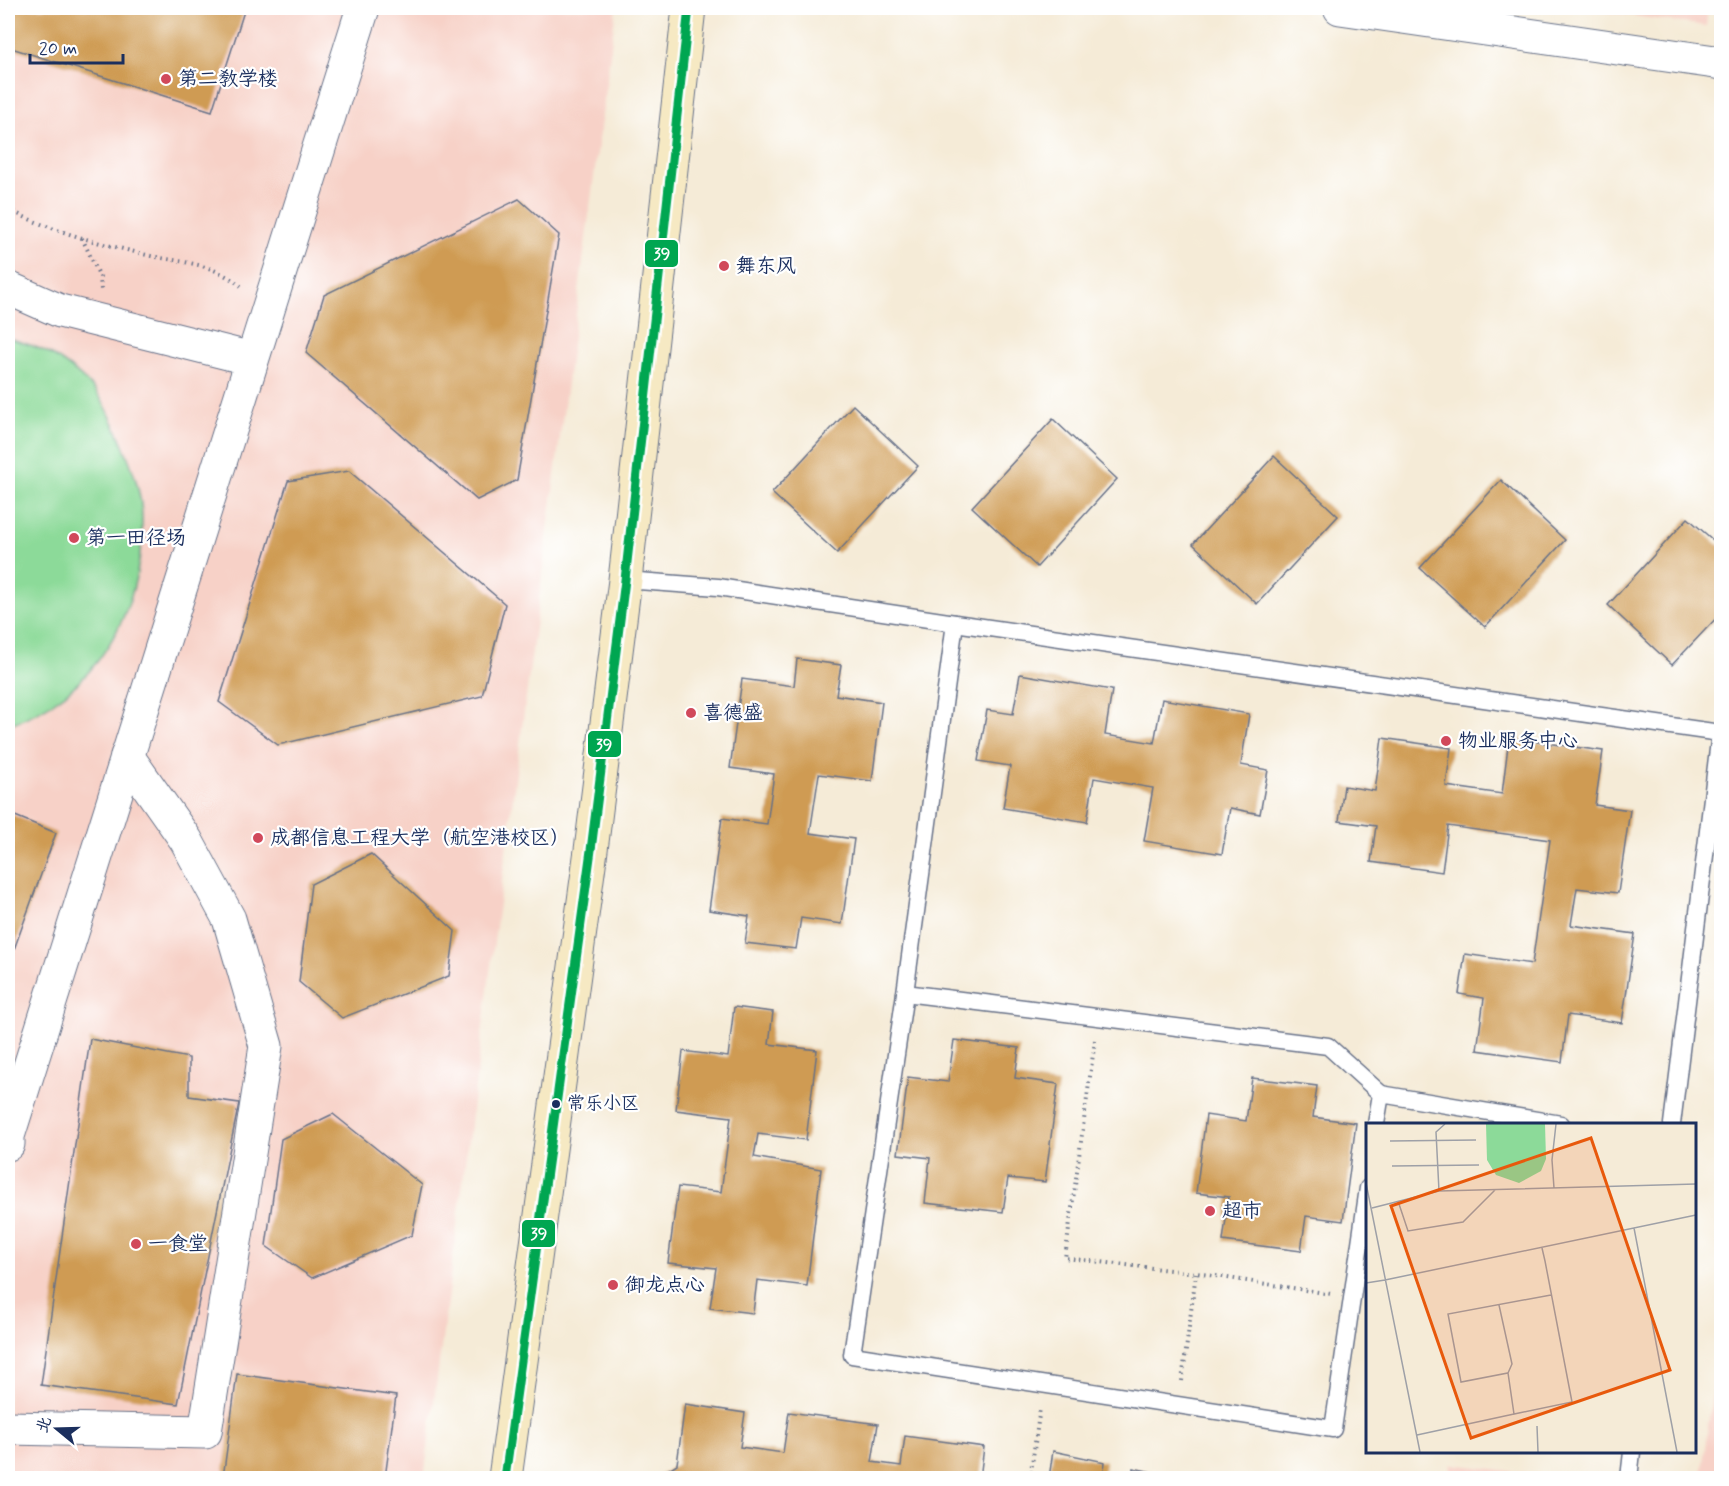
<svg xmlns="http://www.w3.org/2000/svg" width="1729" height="1486" viewBox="0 0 1729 1486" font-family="Mynerve,'LXGW WenKai TC',sans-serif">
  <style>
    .built { fill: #f7d1c7 }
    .green { fill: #8cda99; stroke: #54847c; stroke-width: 1.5 }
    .building { fill: #cf9b52 }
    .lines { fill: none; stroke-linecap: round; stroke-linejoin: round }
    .lane-casing { stroke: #677188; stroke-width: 19 }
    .street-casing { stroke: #677188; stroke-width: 35 }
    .secondary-casing { stroke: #677188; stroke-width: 35 }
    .path { stroke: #677188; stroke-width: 4; stroke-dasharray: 1.5 4.5; stroke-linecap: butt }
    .lane { stroke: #fff; stroke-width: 16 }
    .street { stroke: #fff; stroke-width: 33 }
    .secondary { stroke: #f6e9c3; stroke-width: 33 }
    .bus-1-casing { stroke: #fff; stroke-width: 14 }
    .bus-1 { stroke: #00a651; stroke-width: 9 }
    .poi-dot { fill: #d1495b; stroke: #fff; stroke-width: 2 }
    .bus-dot { fill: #1b2f5e; stroke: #fff; stroke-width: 2 }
    .labels { text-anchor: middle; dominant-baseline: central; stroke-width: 4.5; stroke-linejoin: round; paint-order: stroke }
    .bus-label { font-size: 18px; fill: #1b2f5e; stroke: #fff; text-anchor: start }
    .poi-label { font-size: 20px; fill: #1b2f5e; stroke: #fff; text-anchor: start }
    .inset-road { fill: none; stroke: #9ea0a7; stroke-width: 1.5 }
    .view { fill: #e8590c; fill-opacity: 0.15; stroke: #e8590c; stroke-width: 3 }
    .inset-edge { fill: none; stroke: #1b2f5e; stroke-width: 3 }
    .line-badge { stroke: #fff; stroke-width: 2 }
    .badge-label { font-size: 16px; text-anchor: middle; font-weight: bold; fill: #fff }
  </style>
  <rect width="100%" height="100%" fill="#fff"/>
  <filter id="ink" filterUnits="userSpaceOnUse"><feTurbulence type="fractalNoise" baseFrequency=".0167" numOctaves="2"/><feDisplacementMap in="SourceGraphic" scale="12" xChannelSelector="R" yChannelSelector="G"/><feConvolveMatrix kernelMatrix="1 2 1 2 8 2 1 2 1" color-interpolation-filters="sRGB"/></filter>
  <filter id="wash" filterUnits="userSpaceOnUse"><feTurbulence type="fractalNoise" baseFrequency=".008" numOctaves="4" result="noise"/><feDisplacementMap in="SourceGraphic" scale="24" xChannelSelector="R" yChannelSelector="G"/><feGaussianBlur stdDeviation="1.35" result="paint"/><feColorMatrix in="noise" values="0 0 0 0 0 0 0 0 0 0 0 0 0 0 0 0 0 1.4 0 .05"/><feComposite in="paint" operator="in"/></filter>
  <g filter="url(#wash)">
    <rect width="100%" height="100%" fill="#f5ebd7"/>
    <g class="built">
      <path d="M8 8H616L424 1478H8Z"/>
      <path d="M1576 8H1708L1706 26Z"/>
      <path d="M1717 1360 1722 1361 1721 1478H1701Z"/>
      <path d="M1451 1464 1569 1478H1449Z"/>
    </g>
    <path class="green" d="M8 338C18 341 28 344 38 348 55 355 73 369 87 382 103 396 112 420 121 440 132 466 143 495 142 523 141 615 96 694 8 725Z"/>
    <g id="blocks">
      <g class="building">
        <path d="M8 8H245L212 111 8 47Z"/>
        <path d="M519 199 559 235 517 480 477 500 306 353 324 295Z"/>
        <path d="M853 405 918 466 837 553 772 493Z"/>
        <path d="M1053 419 1117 479 1037 567 972 507Z"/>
        <path d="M1274 456 1338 516 1257 604 1193 544Z"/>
        <path d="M349 471 505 604 482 696 278 745 219 702 288 481Z"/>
        <path d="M1501 480 1565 540 1485 627 1420 568Z"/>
        <path d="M1688 518 1722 548V612L1672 665 1608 605Z"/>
        <path d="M797 659 841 665 836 695 882 702 872 781 819 774 810 833 854 839 842 924 801 918 796 949 745 943 749 916 709 910 722 818 767 824 774 774 730 768 742 679 794 686Z"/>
        <path d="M1020 674 1112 690 1105 735 1154 743 1162 699 1249 714 1241 765 1268 770 1260 814 1230 808 1222 854 1144 841 1153 788 1094 778 1087 822 1003 808 1010 766 978 761 987 710 1013 714Z"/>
        <path d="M1382 738 1451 748 1446 786 1502 794 1509 738 1603 751 1595 805 1630 810 1618 893 1577 888 1571 925 1635 934 1622 1023 1568 1015 1562 1062 1477 1050 1484 998 1459 994 1465 954 1532 964 1550 840 1448 826 1442 872 1371 862 1376 826 1339 821 1344 786 1375 791Z"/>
        <path d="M8 813 56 833 8 966Z"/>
        <path d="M371 854 455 931 449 976 342 1018 299 982 311 884Z"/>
        <path d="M734 1007 773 1012 769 1044 817 1050 806 1140 758 1134 754 1157 821 1169 807 1286 757 1280 753 1313 710 1308 716 1268 668 1263 678 1187 721 1192 731 1117 676 1110 683 1051 728 1057Z"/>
        <path d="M90 1039 189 1058V1096L239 1103 178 1404 41 1385Z"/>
        <path d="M954 1040 1019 1048 1015 1078 1058 1084 1045 1182 1008 1178 1003 1212 925 1203 930 1158 898 1154 908 1077 948 1082Z"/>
        <path d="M1252 1078 1317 1086 1313 1117 1356 1123 1343 1221 1306 1216 1301 1251 1223 1241 1229 1197 1196 1193 1206 1115 1246 1121Z"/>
        <path d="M333 1114 422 1185 412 1235 312 1278 266 1246 281 1139Z"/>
        <path d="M237 1374 396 1396 385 1478H223Z"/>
        <path d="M685 1404 745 1413 740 1447 783 1453 789 1412 878 1424 872 1462 901 1466 905 1436 984 1447 980 1478H655L677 1464Z"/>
        <path d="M1053 1451 1105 1462 1103 1478H1049Z"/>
        <path d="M1133 1468 1177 1477V1478H1132Z"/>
      </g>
    </g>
  </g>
  <g filter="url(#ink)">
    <use href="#blocks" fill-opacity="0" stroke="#677188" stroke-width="1.5"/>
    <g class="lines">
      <g class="lane-casing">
        <g id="lane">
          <path d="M625 580 718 587 955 623 1720 733 1672 1124"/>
          <path d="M955 623 905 993 852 1355 1333 1429 1368 1188"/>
          <path d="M905 993 1328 1046 1381 1094"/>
          <path d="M1376 1124 1381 1094 1561 1124"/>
          <path d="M1629 1478 1632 1452"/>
        </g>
      </g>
      <g class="street-casing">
        <g id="street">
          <path d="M1340 8 1722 63"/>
          <path d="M8 288 60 311 252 359"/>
          <path d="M8 1144V1136L363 8"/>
          <path d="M8 1428 205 1432 266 1046 229 919 186 840 127 756"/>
        </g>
      </g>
      <g class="secondary-casing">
        <path id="secondary" d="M505 1478 591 850 625 580 689 8"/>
      </g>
      <g class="path">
        <path d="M8 209C52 232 103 244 151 256 186 263 212 263 241 286"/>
        <path d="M82 238 100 277 101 290"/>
        <path d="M1095 1040 1065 1258 1196 1273 1331 1294"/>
        <path d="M1182 1381 1196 1273"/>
        <path d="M1030 1478 1040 1408"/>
      </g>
      <use href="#lane" class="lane"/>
      <use href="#street" class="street"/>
      <use href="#secondary" class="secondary"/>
      <g class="bus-1-casing">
        <path id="bus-1" d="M505 1478 591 850 625 580 689 8"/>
      </g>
      <use href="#bus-1" class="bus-1"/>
    </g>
  </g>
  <g class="poi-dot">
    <circle cx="166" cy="79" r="6"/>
    <circle cx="724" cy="266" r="6"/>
    <circle cx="74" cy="538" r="6"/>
    <circle cx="691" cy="713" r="6"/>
    <circle cx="1446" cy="741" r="6"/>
    <circle cx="258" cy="838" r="6"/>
    <circle cx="1210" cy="1211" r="6"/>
    <circle cx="136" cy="1244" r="6"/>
    <circle cx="613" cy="1285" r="6"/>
  </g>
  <circle class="bus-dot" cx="556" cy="1104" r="5"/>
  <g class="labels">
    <g class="bus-label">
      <text x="567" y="1104">常乐小区</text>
    </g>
    <g class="poi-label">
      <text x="178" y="79">第二教学楼</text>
      <text x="736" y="266">舞东风</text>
      <text x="86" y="538">第一田径场</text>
      <text x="703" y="713">喜德盛</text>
      <text x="1458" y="741">物业服务中心</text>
      <text x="270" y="838">成都信息工程大学（航空港校区）</text>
      <text x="1222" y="1211">超市</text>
      <text x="148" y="1244">一食堂</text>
      <text x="625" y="1285">御龙点心</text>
    </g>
  </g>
  <g transform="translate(1366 1123)">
    <rect width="330" height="330" fill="#f5ebd7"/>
    <path d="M120 1H179L180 36 175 48 153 60 130 52 121 37Z" fill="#8cda99"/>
    <path class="inset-road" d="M24 18 110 17M26 43 113 42M0 60 54 329M188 65 186 37 190 1M73 68 70 9 79 1M32 78 42 108 97 99 129 67M6 85 73 68 330 61M268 105 311 329M176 125 179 138 206 279 148 291 142 250 95 259 82 191 185 172M19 157 330 92M0 160 19 157M133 182 146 241 142 250M171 303 172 329M51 312 148 291"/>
    <path class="view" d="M225 15 304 247 105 315 25 83Z"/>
    <rect width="330" height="330" class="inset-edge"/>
  </g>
  <g class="line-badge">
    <rect x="644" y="239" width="35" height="29" rx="6" fill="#00a651"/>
    <rect x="587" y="730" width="35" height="28" rx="6" fill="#00a651"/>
    <rect x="521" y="1219" width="35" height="29" rx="6" fill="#00a651"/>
  </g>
  <g class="badge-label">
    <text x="662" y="259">39</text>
    <text x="604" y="750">39</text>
    <text x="539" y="1239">39</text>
  </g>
  <rect width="1729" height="1486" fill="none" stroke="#fff" stroke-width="30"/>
  <g transform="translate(57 1429) rotate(289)" stroke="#ffffff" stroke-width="4.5" paint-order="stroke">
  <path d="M0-4.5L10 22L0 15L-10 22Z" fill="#1b2f5e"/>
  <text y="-9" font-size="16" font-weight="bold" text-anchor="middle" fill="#1b2f5e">北</text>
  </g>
  <path d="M30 54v9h93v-9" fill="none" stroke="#1b2f5e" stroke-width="3"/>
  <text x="39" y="54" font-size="18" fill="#1b2f5e" stroke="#ffffff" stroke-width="4.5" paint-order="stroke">20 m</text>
</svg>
